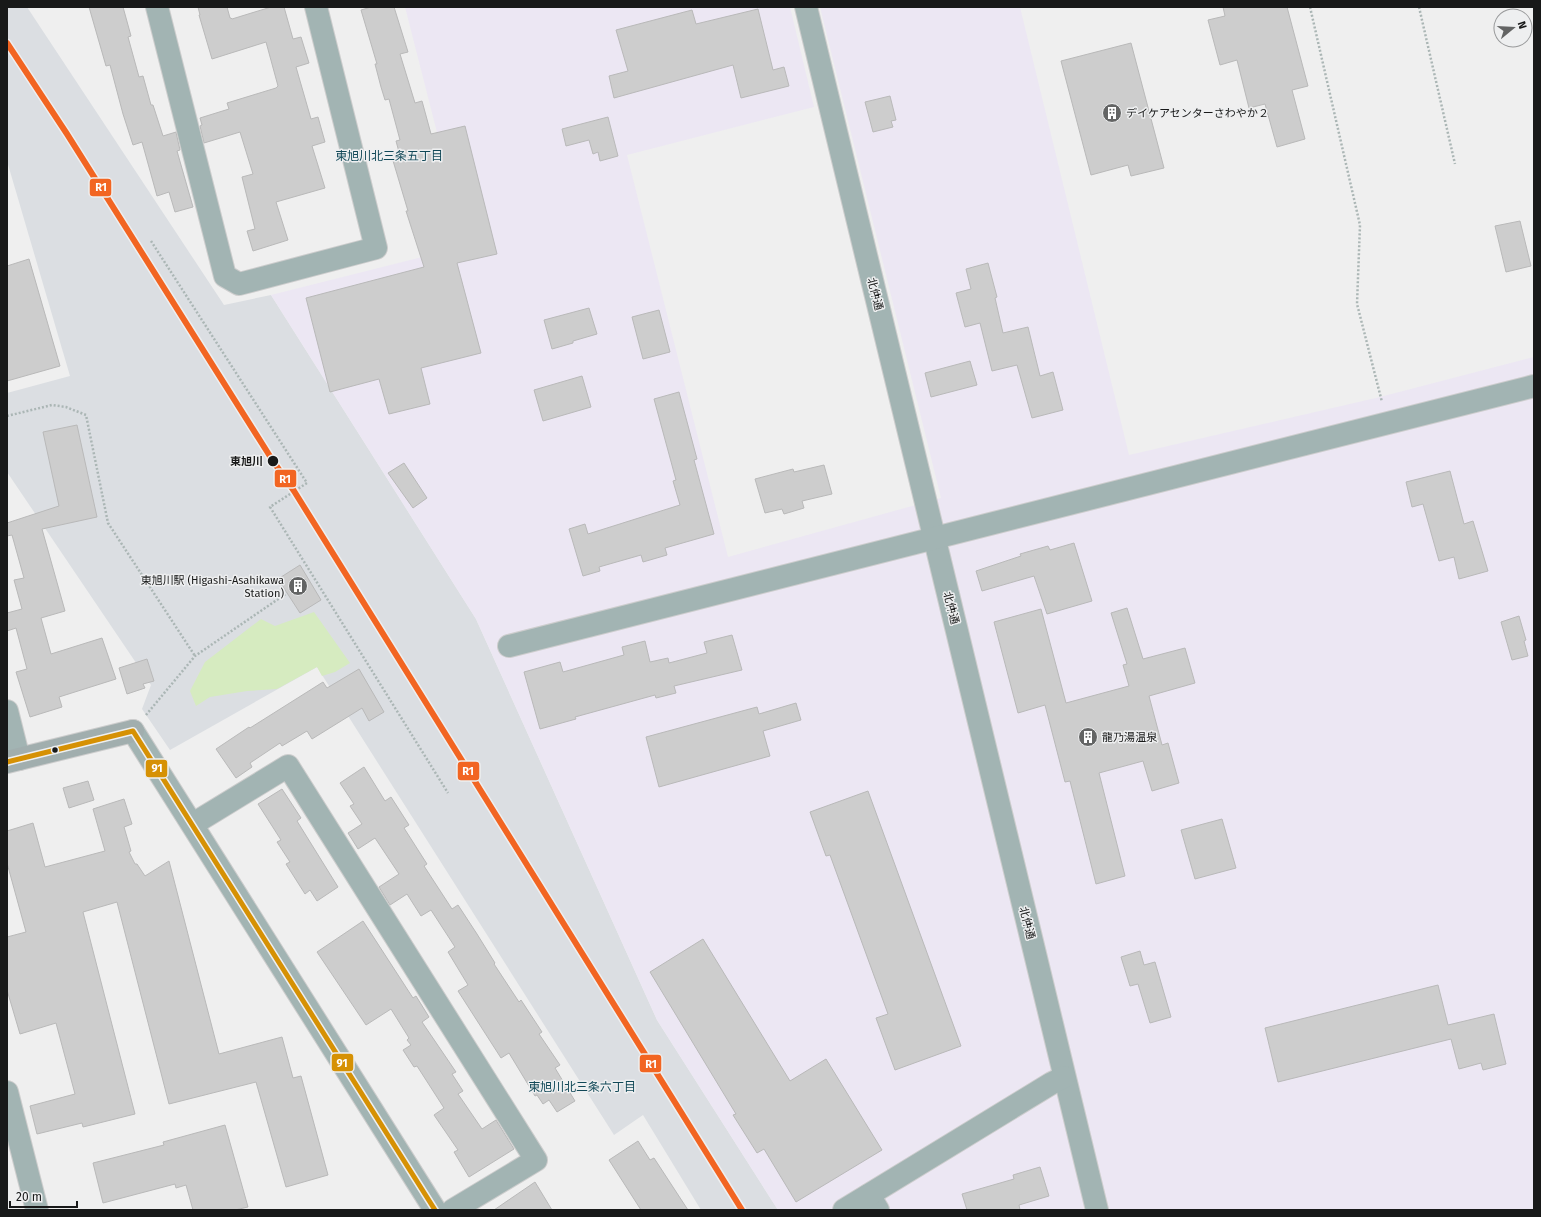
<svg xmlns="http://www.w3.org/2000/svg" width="1541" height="1217" viewBox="0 0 1541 1217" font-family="'Fira Sans','Noto Sans JP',sans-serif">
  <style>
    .built { fill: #dbdee2 }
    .industrial { fill: #ece7f3 }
    .green { fill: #d6ebc0 }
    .building { fill: #cdcdcd; stroke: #b9b9b9 }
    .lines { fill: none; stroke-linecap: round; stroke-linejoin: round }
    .minor-casing { stroke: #cdcdcd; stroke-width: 24 }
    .major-casing { stroke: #cdcdcd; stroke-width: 24 }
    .path { stroke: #abb6b5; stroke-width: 2.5; stroke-dasharray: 2 2; stroke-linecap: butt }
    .minor { stroke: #a2b4b3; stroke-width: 22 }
    .major { stroke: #a1aeae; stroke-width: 22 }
    .bus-1-casing { stroke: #eeeff0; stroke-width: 8 }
    .bus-1 { stroke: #d69104; stroke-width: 5 }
    .rail-1-casing { stroke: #eeeff0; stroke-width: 9 }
    .rail-1 { stroke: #f26522; stroke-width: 6 }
    .stop-dot { fill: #181919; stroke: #eeeff0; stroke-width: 1.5 }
    .labels { text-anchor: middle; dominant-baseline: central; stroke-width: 3; stroke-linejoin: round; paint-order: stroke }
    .poi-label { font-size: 11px; fill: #181919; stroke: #eeeff0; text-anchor: start }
    .street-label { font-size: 11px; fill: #181919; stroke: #eeeff0 }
    .stop-label { font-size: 11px; font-weight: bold; fill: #181919; stroke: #eeeff0; text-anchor: end }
    .neighbourhood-label { font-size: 12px; fill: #114857; stroke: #eeeff0 }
    .line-badge { stroke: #eeeff0; stroke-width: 1.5 }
    .badge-label { font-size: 11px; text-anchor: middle; font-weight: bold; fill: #fff }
  </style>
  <rect width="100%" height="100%" fill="#efefef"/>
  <path class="built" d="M7 7H27L224 305 271 295 476 619 657 1020 778 1210H701L643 1115 614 1135 317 667 170 750 142 709 151 685 7 472V393L70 376 7 161Z"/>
  <path class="industrial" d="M405 7H790L814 107 627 155 728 557 941 498 820 7H1020L1129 455 1380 397 1534 357V1210H778L657 1020 476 619 271 295 466 246Z"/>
  <path class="green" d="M314 612 350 663 335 672 322 676 317 667 277 689 247 691 210 697 196 706 190 691 205 662 261 619 275 626Z"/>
  <g class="building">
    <path d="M89 7H123L131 36 128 37 139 77 143 76 151 105H153L163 136 176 132 180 150 177 151 193 207 175 212 169 192 157 196 142 142 133 145 123 114 110 65 106 66Z"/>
    <path d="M198 7H227L230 18H231L232 19 271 7H284L293 39 301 37 309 63 296 67 311 119 318 117 325 142 312 146 325 188 276 202 288 240 253 251 247 231 255 229 242 177 253 174 240 132 204 143 200 126 202 125 200 118 229 109 227 103 276 88 278 86 266 42 212 59 199 15H200Z"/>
    <path d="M371 7H394L408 52 400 54 415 103 422 101 431 134 465 126 497 254 457 263 481 353 421 368 430 404 389 414 379 379 330 392 306 298 424 267 406 211H408L391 154 399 152 396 141 400 140 389 99 385 100 381 87 375 64H377L361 10Z"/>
    <path d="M1223 7H1287L1308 86 1292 90 1305 139 1277 147 1265 104 1249 108 1237 60 1220 65 1208 20 1225 16Z"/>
    <path d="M758 9 773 70 784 67 789 86 741 98 733 65 614 98 609 76 628 71 616 30 692 10 696 24Z"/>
    <path d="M1131 43 1164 168 1131 176 1128 165 1091 175 1061 61Z"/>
    <path d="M890 96 896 120 891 121 893 127 873 132 865 102Z"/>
    <path d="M608 117 618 156 600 161 598 152 593 154 589 140 566 146 562 129Z"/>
    <path d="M1520 221 1531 266 1506 272 1495 226Z"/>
    <path d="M29 259 60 366 7 381V266Z"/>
    <path d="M988 263 997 297 995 298 1003 333 1028 327 1040 376 1053 372 1063 410 1032 418 1017 365 992 371 980 323 965 327 956 293 971 289 966 269Z"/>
    <path d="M589 308 597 334 573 341V343L552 349 544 320Z"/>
    <path d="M659 310 670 352 643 359 632 317Z"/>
    <path d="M970 361 977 385 931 397 925 373Z"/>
    <path d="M582 376 591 407 543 421 534 390Z"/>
    <path d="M679 392 697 459 694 460 714 534 665 548 667 555 643 562 641 555 599 567 600 571 583 576 569 529 585 524 588 534 680 505 673 481 676 480 654 399Z"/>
    <path d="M77 425 97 517 42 529 65 611 41 618 51 654 102 638 116 679 59 697 62 707 30 717 16 672 27 669 16 628 7 631V613L22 609 14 580 24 578 12 535 7 536V523L59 506 43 432Z"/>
    <path d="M404 463 427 498 413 508 388 473Z"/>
    <path d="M824 465 832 494 802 501 804 508 784 514 782 509 765 513 755 479 793 469 794 472Z"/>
    <path d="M1450 471 1464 524 1473 521 1488 571 1459 579 1454 557 1439 561 1423 504 1412 507 1406 482Z"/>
    <path d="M1074 543 1092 601 1047 614 1034 576 982 591 976 571 1021 556 1020 554 1048 546 1050 550Z"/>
    <path d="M300 565 321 600 300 613 278 579Z"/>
    <path d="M1127 608 1143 659 1185 648 1195 683 1149 696 1162 745 1168 743 1179 783 1152 791 1143 761 1099 773 1125 876 1096 884 1070 781 1065 782 1045 705 1018 713 994 622 1041 609 1066 703 1129 686 1123 665 1127 664 1111 613Z"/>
    <path d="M1519 616 1526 640 1524 641 1528 656 1512 660 1501 622Z"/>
    <path d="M732 635 742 670 674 686 676 693 656 698 655 695 575 717 576 719 540 729 524 672 560 662 563 672 624 655 622 647 645 641 650 662 668 658 669 663 707 653 704 642Z"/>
    <path d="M147 659 154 681 143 684 145 688 127 694 119 668Z"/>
    <path d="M359 669 384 712 369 721 362 708 312 739 307 731 282 746 280 743 250 763 252 767 236 778 216 749 249 727 250 728 323 682 327 688Z"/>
    <path d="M796 703 801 720 763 731 770 756 659 787 646 737 757 707 759 714Z"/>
    <path d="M364 767 385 801 391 797 409 825 404 828 427 864 424 866 452 909 458 905 477 934 495 963 494 964 519 1002 521 1000 542 1032 539 1034 560 1065 555 1068 575 1101 557 1112 549 1100 543 1104 537 1095 535 1096 509 1053 501 1058 458 991 468 985 448 952 455 947 431 910 421 916 407 894 390 905 379 887 399 874 375 838 358 849 348 833 362 824 350 806 354 804 340 783Z"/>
    <path d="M88 781 94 800 69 808 63 788Z"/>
    <path d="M282 789 301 818 297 821 338 887 317 901 310 890 305 894 286 864 290 862 277 842 281 840 258 804Z"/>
    <path d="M868 791 961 1046 895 1070 876 1018 888 1014 830 855 826 856 810 812Z"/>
    <path d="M124 799 132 824 124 827 131 851 129 852 135 864H137L145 876 169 861 219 1054 282 1037 293 1078 301 1076 328 1175 286 1187 256 1082 169 1104 117 902 83 912 135 1114 83 1127 82 1123 37 1134 30 1106 75 1094 56 1023 20 1034 7 990V937L26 932 7 863V831L33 823 45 867 105 851 93 809Z"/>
    <path d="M1222 819 1236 868 1195 879 1181 830Z"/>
    <path d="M363 921 413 998 416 996 429 1017 422 1022 456 1072 452 1074 463 1091 458 1094 482 1129 496 1120 514 1149 469 1177 454 1152 458 1150 434 1115 444 1108 417 1066 414 1067 403 1050 411 1045 407 1040 409 1038 391 1009 366 1025 317 952Z"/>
    <path d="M703 939 790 1081 826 1059 882 1150 796 1202 764 1149 757 1153 733 1115 736 1114 650 972Z"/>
    <path d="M1140 951 1144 965 1155 962 1171 1017 1150 1023 1138 984 1130 986 1121 957Z"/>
    <path d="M1438 985 1448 1025 1494 1014 1506 1064 1483 1070 1481 1063 1459 1069 1451 1039 1278 1082 1265 1028Z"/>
    <path d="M225 1125 248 1207 235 1210H193L186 1185 176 1188 175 1184 103 1203 93 1163 164 1145 163 1142Z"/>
    <path d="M638 1141 650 1160 654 1158 688 1210H641L609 1160Z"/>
    <path d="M1040 1167 1049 1196 1019 1205 1020 1210H967L962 1194 1014 1179 1013 1175Z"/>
    <path d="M535 1182 552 1210H494Z"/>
  </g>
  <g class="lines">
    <g class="minor-casing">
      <g id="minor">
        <path d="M157 7 225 276 239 284 376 248 316 7"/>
        <path d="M806 7 1097 1210"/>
        <path d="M509 646 1534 386"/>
        <path d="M7 711 19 759"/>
        <path d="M133 731 435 1210"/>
        <path d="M193 824 288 766 536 1160 453 1210"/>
        <path d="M7 1092 37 1210"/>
        <path d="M869 1195 878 1210"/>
        <path d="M844 1210 1052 1083 1064 1077"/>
      </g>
    </g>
    <g class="major-casing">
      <path id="major" d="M7 762 133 731"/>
    </g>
    <g class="path">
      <path d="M1310 7 1360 225 1357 304 1382 402"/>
      <path d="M1419 7 1455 164"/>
      <path d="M151 241 307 483 270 507 448 793"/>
      <path d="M7 416 52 405 66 407 86 415 108 523 195 656"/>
      <path d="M146 715 195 656 287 593"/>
    </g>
    <use href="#minor" class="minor"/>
    <use href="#major" class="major"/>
    <g class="bus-1-casing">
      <path id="bus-1" d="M7 762 133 731 435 1210"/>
    </g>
    <use href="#bus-1" class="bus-1"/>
    <g class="rail-1-casing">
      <path id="rail-1" d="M7 43 67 134 273 461 294 491 742 1210"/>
    </g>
    <use href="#rail-1" class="rail-1"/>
  </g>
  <defs>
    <g id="building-disc" transform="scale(1)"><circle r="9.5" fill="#636464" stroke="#eeeff0"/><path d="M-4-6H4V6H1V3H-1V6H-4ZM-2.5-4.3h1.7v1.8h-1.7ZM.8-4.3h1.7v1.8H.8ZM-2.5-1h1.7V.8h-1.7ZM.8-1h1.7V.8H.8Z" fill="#fff"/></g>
  </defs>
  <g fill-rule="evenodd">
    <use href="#building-disc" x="1112" y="113"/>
    <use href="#building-disc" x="298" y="586"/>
    <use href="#building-disc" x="1088" y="737"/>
  </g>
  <g class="stop-dot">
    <circle cx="273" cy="461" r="6"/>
    <circle cx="55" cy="750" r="3.5"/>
  </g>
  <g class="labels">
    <g class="poi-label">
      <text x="1126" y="113">デイケアセンターさわやか２</text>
      <text x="284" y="580" text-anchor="end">東旭川駅 (Higashi-Asahikawa<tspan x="284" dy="13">Station)</tspan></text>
      <text x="1102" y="737">龍乃湯温泉</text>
    </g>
    <g class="street-label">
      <text transform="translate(875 294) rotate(76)">北仲通</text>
      <text transform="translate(951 608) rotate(76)">北仲通</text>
      <text transform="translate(1027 923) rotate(76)">北仲通</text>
    </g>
    <g class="stop-label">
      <text x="263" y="461">東旭川</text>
    </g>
    <g class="neighbourhood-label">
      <text x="389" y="156">東旭川北三条五丁目</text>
      <text x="582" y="1087">東旭川北三条六丁目</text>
    </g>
  </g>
  <g class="line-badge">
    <rect x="89" y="178" width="23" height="19" rx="4" fill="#f26522"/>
    <rect x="274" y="469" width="23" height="19" rx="4" fill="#f26522"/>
    <rect x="145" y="759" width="23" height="19" rx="4" fill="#d69104"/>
    <rect x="457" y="761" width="23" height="20" rx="4" fill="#f26522"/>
    <rect x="331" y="1053" width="23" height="19" rx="4" fill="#d69104"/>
    <rect x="639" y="1054" width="23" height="19" rx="4" fill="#f26522"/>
  </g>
  <g class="badge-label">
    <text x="101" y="191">R1</text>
    <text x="285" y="483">R1</text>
    <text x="157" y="772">91</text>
    <text x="468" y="775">R1</text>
    <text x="342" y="1067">91</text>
    <text x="651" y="1068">R1</text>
  </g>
  <rect width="1541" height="1217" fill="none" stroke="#181919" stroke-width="16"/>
  <g transform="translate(1513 28) rotate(72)"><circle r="19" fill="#eeeff0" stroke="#98999a"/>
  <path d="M0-3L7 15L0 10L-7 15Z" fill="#636464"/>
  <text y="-6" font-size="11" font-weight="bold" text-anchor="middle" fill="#181919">N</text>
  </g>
  <path d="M10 1201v6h67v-6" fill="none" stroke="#181919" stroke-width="2"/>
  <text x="16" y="1201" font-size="12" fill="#181919" stroke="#eeeff0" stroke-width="3" paint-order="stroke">20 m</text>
</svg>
